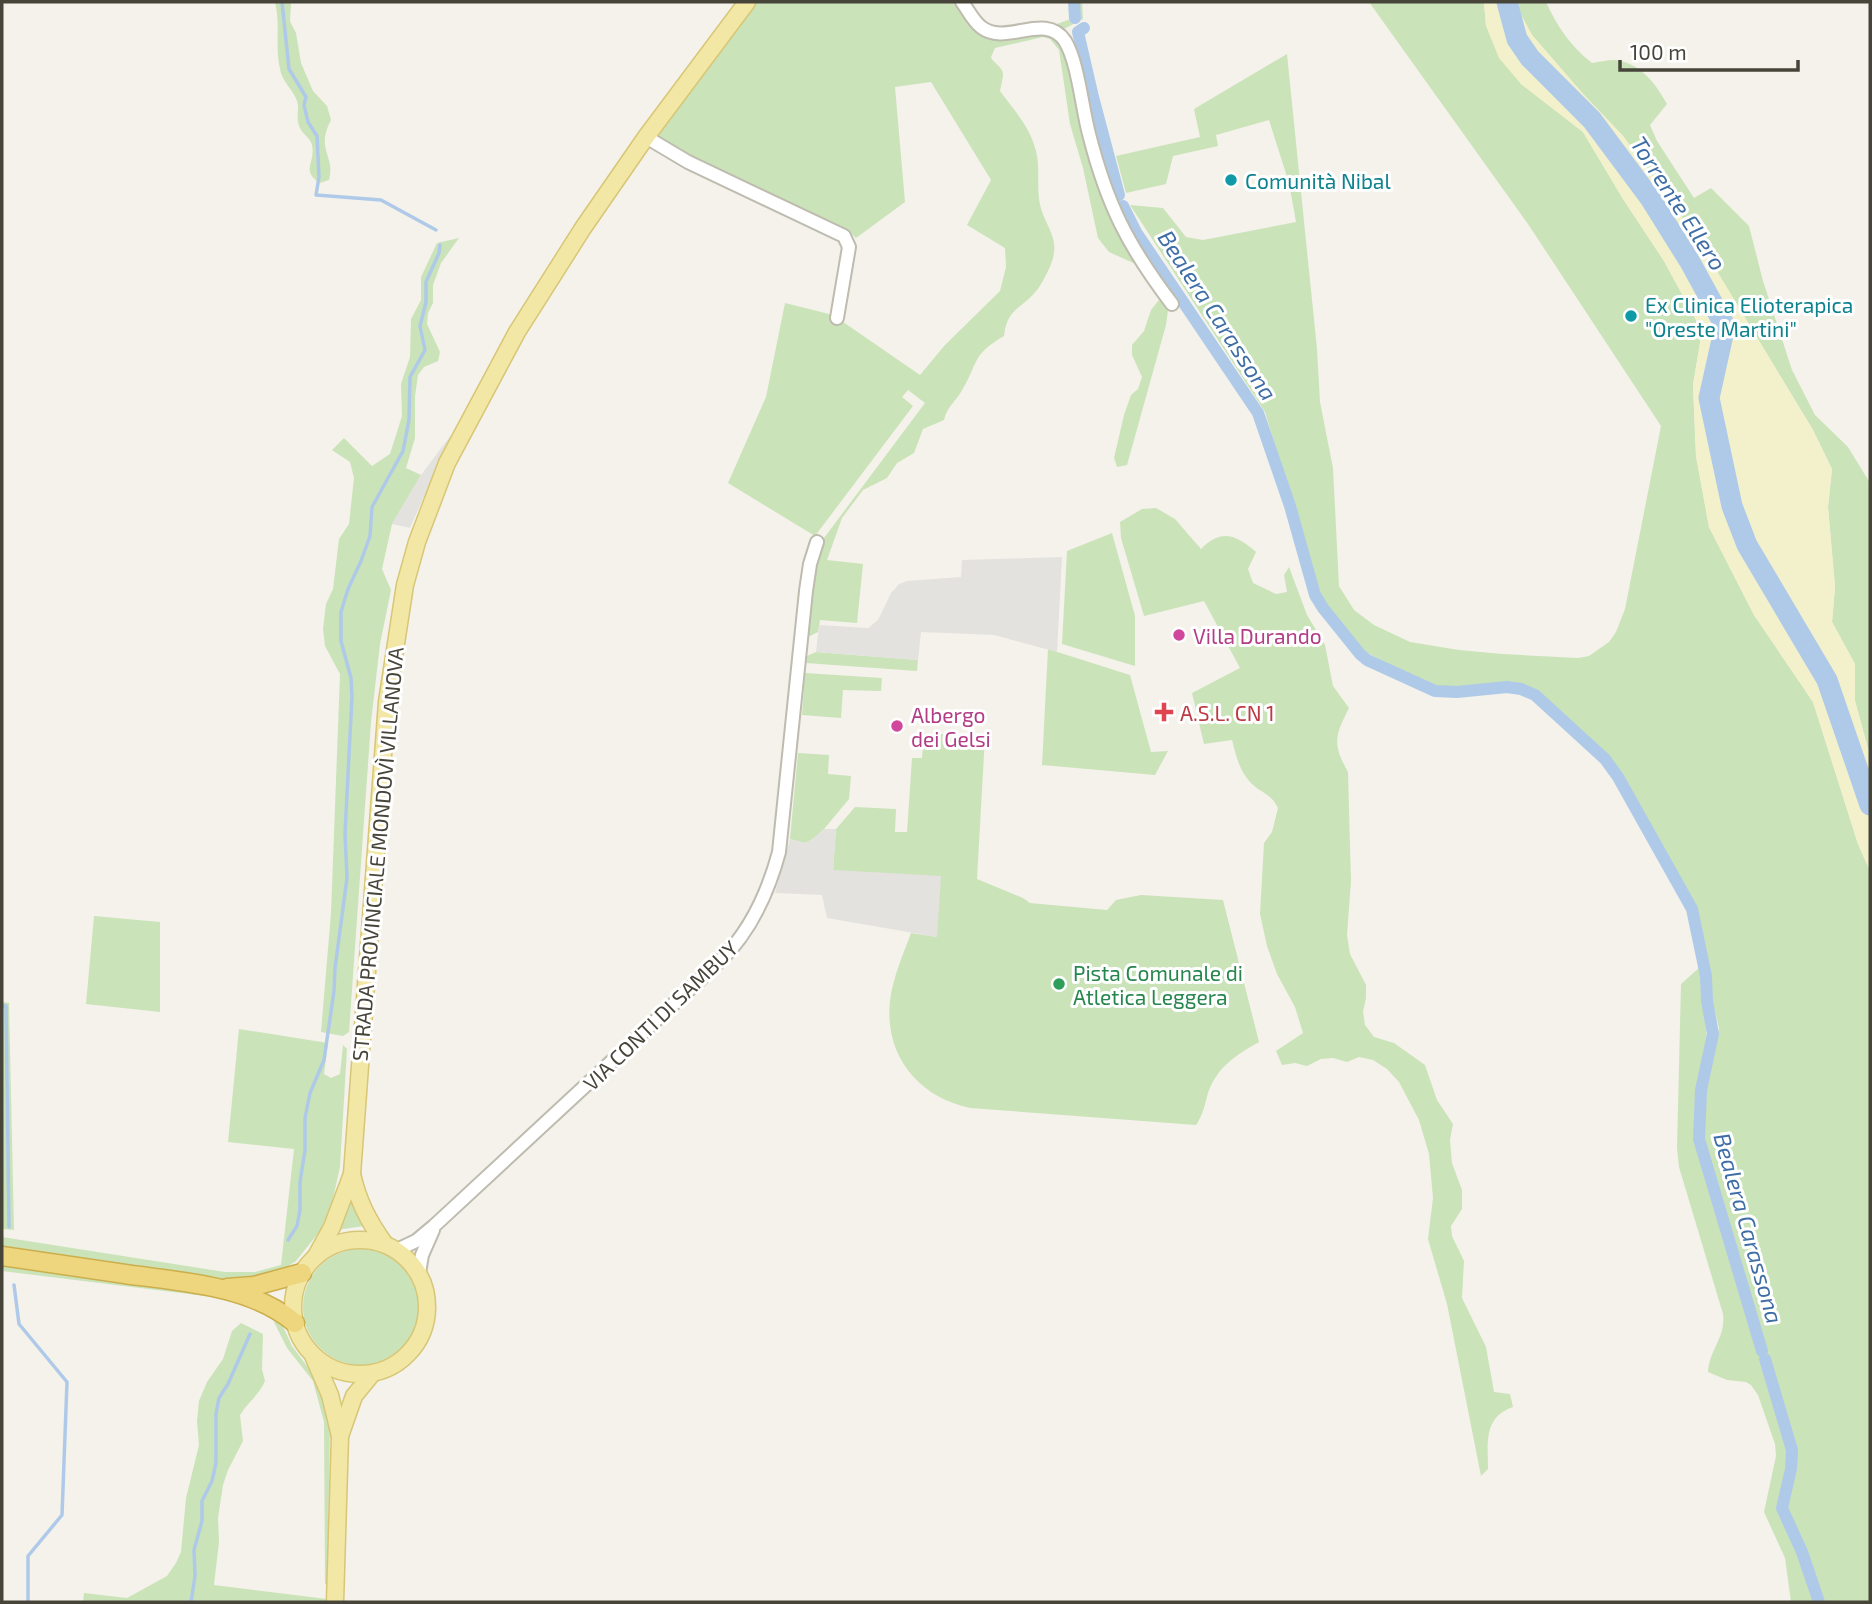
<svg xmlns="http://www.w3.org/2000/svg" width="1872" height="1604" viewBox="0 0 1872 1604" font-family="'Exo 2',sans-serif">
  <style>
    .green { fill: #cbe3b9 }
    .sand { fill: #f3f0cc }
    .parking { fill: #e3e2df }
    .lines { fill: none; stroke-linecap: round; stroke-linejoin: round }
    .stream { stroke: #afcae9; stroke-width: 3.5 }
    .canal { stroke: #afcae9; stroke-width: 12 }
    .river { stroke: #afcae9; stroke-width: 21 }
    .minor-casing { stroke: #bebbaf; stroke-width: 16 }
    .major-casing { stroke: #d7c676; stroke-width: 19 }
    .highway-casing { stroke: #ccae4d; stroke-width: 21 }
    .minor { stroke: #fff; stroke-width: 12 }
    .major { stroke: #f3e7a5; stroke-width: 16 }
    .highway { stroke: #edd67d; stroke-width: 18 }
    .culture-dot { fill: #0f9aa8; stroke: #fff; stroke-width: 2.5 }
    .hotel-dot { fill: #d1479c; stroke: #fff; stroke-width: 2.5 }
    .health-dot { fill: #e0444e; stroke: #fff; stroke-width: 2.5 }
    .leisure-dot { fill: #2e9e5b; stroke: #fff; stroke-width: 2.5 }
    .labels { text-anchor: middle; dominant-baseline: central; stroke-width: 6; stroke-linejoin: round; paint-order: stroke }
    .culture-label { font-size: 21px; fill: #0d838f; stroke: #fff; text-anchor: start }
    .hotel-label { font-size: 21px; fill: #b23c85; stroke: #fff; text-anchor: start }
    .health-label { font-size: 21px; fill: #be3a42; stroke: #fff; text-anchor: start }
    .street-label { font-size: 21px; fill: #47443a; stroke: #fff }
    .leisure-label { font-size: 21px; fill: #27864d; stroke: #fff; text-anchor: start }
    .water-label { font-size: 23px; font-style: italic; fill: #3f6ea7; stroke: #fff }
  </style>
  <rect width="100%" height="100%" fill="#f4f2eb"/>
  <g class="green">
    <path d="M275 2H290L291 4 290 21 296 33 301 63 313 91 327 106 331 120C315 150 336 156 329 180L320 183C300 170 316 163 312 145 310 137 303 135 300 128 295 118 300 110 297 101 295 93 284 83 281 73 274 49 281 25 275 2Z"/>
    <path d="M757 2H957L973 25 1051 34 1063 47 1105 203 1124 243 1140 266 1109 252 1098 238 1083 168 1070 124 1059 50 1050 39 1043 37 995 48 991 57C993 63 1003 67 1003 74 1003 79 1001 85 1000 91 1014 110 1030 127 1036 151 1040 167 1037 183 1039 199 1043 228 1065 237 1048 271 1045 277 1041 285 1037 290 1022 309 1007 308 1004 336 970 356 979 363 961 392 955 402 947 407 944 420L923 429 914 453 897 463 887 478 863 490 842 518 827 560 863 564 857 623 820 620 818 632 806 638 811 584 821 542 925 403 908 390 902 397 913 406 815 536 728 483 766 397 785 303 833 315 920 375 945 345 1000 291 1006 267 1005 248 967 225 991 180 931 82 895 87 905 202 856 238 851 233C785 204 718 176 657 137Z"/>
    <path d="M1069 2H1082L1083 19 1062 30 1054 25 1071 19Z"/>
    <path d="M1369 2H1484L1486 26 1521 84 1583 132 1623 199 1664 261 1702 331 1693 385 1696 456 1709 527 1754 615 1813 702 1858 844 1870 871V1602H1822L1805 1552 1786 1510 1795 1447 1703 1138 1706 1090 1719 1028 1711 996V977L1698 912 1691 897 1617 768 1600 748 1542 695 1527 687 1513 684 1463 688 1437 686 1418 680 1362 650 1327 606 1318 591 1265 412 1130 205 1163 208 1186 237 1203 240 1296 222 1289 183 1269 120 1216 135 1218 146 1173 156 1166 184 1126 193 1116 156 1200 137 1194 109 1287 54 1317 349 1320 402 1333 468 1339 586 1354 610 1374 625 1410 642 1459 650 1502 654 1578 658 1589 656 1609 642 1616 632 1625 609 1661 426 1528 224Z"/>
    <path d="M1518 2H1546C1557 26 1571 47 1592 63 1599 62 1607 60 1614 60 1640 62 1656 84 1667 104L1650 125 1657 141 1694 198 1711 188 1749 226 1763 281 1792 370 1815 415 1848 447 1870 483V756L1855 701V664L1832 622 1835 587 1828 507 1832 469 1813 430 1695 235 1623 136 1584 95 1532 35 1519 11Z"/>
    <path d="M459 238 441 263 433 285V303L428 313 427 324 440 352 438 361 424 367 418 375 415 396V438L406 468 421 475 392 524 382 569 391 590 380 644 371 722 349 1032 343 1036 321 1032 331 913 340 674 325 646 323 629 326 604 333 589 339 539 349 524 354 478 350 462 332 450 344 438 372 466 390 454 402 416 401 384 410 357 411 319 421 300V277L437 243Z"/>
    <path d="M1162 296 1168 310 1166 325 1127 465 1117 467 1114 458 1124 415 1131 395 1138 389 1142 377 1132 355V345L1144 331 1151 310Z"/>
    <path d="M1156 508 1175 519 1201 549C1221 529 1235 534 1256 552L1248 569 1253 583 1276 594 1287 592 1284 575 1289 567 1307 615 1325 645 1333 686 1349 708C1335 736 1332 743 1348 772L1351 881 1347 935 1350 954 1366 985V998L1363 1012 1365 1025 1374 1037 1394 1043 1425 1065 1437 1100 1453 1124 1450 1140 1452 1163 1462 1190V1209L1451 1226 1452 1236 1464 1261 1462 1298 1486 1347 1494 1392 1510 1394 1513 1407C1483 1417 1488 1444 1488 1469L1481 1476 1447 1304 1428 1239 1433 1198 1429 1154 1419 1120 1399 1082 1387 1069 1373 1060 1359 1057 1347 1062 1333 1058 1321 1059 1307 1066 1295 1063 1282 1065 1276 1051 1303 1033 1295 1007 1277 974 1267 946 1260 914 1264 843 1272 832 1278 808C1271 793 1260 793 1250 782 1239 770 1236 755 1232 740L1204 744 1192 693 1240 668 1204 601 1144 616 1121 538 1120 522 1142 509Z"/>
    <path d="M1112 533 1135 616V666L1062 644 1067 551Z"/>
    <path d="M1048 649 1130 675 1151 752 1168 751 1155 775 1042 765Z"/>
    <path d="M816 652 918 660 917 671 806 663 807 656Z"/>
    <path d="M805 673 882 678 881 691 843 690 841 718 802 715Z"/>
    <path d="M924 733 985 737 977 879 1023 898 1030 903 1107 910 1116 900 1141 895 1223 900 1259 1042C1236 1055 1217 1067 1208 1093 1205 1104 1203 1115 1196 1125L970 1108C918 1097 884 1055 890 1001 893 977 903 955 911 933L937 937 833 870 836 829 855 807 896 809 895 832H907L912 758H922Z"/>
    <path d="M798 753 829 755 828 774 851 776 849 799 824 829 813 839 805 843 790 839Z"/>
    <path d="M94 916 160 922V1012L86 1004Z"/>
    <path d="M1700 967 1707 1040 1696 1090V1145L1788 1449 1787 1469 1780 1509 1800 1553 1817 1602H1791L1785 1558 1764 1512 1776 1456 1775 1444 1758 1395 1751 1385 1746 1382 1727 1380 1708 1372C1709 1350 1726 1337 1723 1314L1679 1167 1677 1148 1681 984Z"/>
    <path d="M2 1002 9 1003 14 1230 3 1229Z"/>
    <path d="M239 1029 328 1043 324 1074 331 1078 340 1074 343 1045 347 1049 340 1167 332 1203 320 1231 296 1261 282 1270 267 1277 224 1279 2 1247V1237L225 1272H255L281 1265 294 1149 228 1142Z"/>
    <path d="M351 1192 364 1226 337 1230Z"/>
    <circle cx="361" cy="1307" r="58"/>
    <path d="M2 1263 204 1292 232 1298 280 1320 292 1346 318 1381 330 1430 327 1585 325 1584 324 1422 313 1381 287 1348 273 1320 255 1309 213 1297 2 1271Z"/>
    <path d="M241 1323 263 1334 262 1369 265 1381C259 1395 248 1402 240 1415L243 1441 228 1470 223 1485 218 1518 219 1542 214 1585 327 1599 326 1602H83L84 1593 127 1598 167 1576 176 1563 181 1552 186 1498 199 1445 197 1421 199 1401 207 1382 223 1359 232 1331Z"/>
  </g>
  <path class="sand" d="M1484 2H1518L1519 11 1532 35 1584 95 1623 136 1695 235 1813 430 1832 470 1828 507 1835 587 1832 622 1855 664V701L1870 756V871L1858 844 1813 702 1754 615 1709 527 1696 456 1693 385 1702 331 1664 261 1623 199 1583 132 1521 84 1499 58 1486 26Z"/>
  <g class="parking">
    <path d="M451 435 410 528 392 524 421 475Z"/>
    <path d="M1062 557 1057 652 994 635 921 632 918 660 816 652 819 625 868 628 878 620 891 593 899 584 907 581 961 577 962 560Z"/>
    <path d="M824 829H836L833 870 941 876 937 937 827 918 822 895 775 893 790 839 805 843 813 839Z"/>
  </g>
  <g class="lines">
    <g class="stream">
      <path d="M282 2 289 69 306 97 304 105 308 122 317 136 319 177 316 195 381 200 436 230"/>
      <path d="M2 1006H6L9 1227"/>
      <path d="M288 1240 297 1226 300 1210V1182L305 1150V1118L310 1093 324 1060 334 991 335 968 347 878 345 833 352 697 351 678 341 641V612L348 589 361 561 370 536 372 507 403 451 409 420 410 377 425 350 420 326 426 302V282L439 253 440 245"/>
      <path d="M14 1285 19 1324 67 1382 62 1515 28 1556V1602"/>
      <path d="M191 1602 195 1576 194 1550 202 1521V1501L212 1481 216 1463V1414L219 1398 228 1384 250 1334"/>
    </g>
    <g class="canal">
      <path d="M1074 2 1075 18"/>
      <path d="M1084 28 1078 32 1093 97 1119 195"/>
      <path d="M1123 206 1136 232 1258 413 1290 506 1315 595 1323 608 1360 654 1367 660 1435 691 1457 692 1507 687 1521 689 1535 695 1605 759 1618 777 1692 909 1706 976 1707 1001 1713 1034 1701 1090 1699 1139 1762 1351"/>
      <path d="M1765 1359 1792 1450 1791 1469 1782 1508 1802 1552 1819 1602"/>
    </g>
    <path class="river" d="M1507 2 1517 39 1530 58 1592 120 1650 198 1690 262 1725 326 1709 398 1732 506 1747 545 1827 680 1870 805"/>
    <g class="minor-casing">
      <g id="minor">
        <path d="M962 2C968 10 973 21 981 27 1006 47 1045 11 1065 41 1078 62 1082 108 1089 134 1107 205 1128 246 1172 304"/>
        <path d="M646 137 688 162 844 236 849 247 837 318"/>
        <path d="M397 1250 416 1241 434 1226 720 961C751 931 768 893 779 852L806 591 810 564 817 542"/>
        <path d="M419 1273 422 1255 433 1230"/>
      </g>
    </g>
    <g class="major-casing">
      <g id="major">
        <path d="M352 1174C358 1201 368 1220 384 1243"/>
        <circle cx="360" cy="1307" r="67"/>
        <path d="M316 1256 332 1227 352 1174 387 702 405 585 417 542 447 463 517 332 583 228 646 137 747 2"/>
        <path d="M314 1358 330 1395 340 1436 335 1602"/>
        <path d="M340 1436 354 1396 372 1374"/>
      </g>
    </g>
    <g class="highway-casing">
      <g id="highway">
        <path d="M2 1256C43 1262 84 1268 125 1274 181 1282 250 1285 295 1323"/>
        <path d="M227 1288 254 1286 302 1273"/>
      </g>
    </g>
    <use href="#minor" class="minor"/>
    <use href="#major" class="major"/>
    <use href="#highway" class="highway"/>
  </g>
  <g class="culture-dot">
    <circle cx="1231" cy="180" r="7"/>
    <circle cx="1631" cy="316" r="7"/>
  </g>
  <g class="hotel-dot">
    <circle cx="1179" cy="635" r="7"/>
    <circle cx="897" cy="726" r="7"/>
  </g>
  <path class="health-dot" d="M1160.5 701.5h7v7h7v7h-7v7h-7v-7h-7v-7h7z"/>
  <circle class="leisure-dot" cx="1059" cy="984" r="7"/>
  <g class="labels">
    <g class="culture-label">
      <text x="1245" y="180">Comunità Nibal</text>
      <text x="1645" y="304">Ex Clinica Elioterapica<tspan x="1645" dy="24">"Oreste Martini"</tspan></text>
    </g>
    <g class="hotel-label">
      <text x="1193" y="635">Villa Durando</text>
      <text x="911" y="714">Albergo<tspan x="911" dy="24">dei Gelsi</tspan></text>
    </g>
    <g class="health-label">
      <text x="1180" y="712">A.S.L. CN 1</text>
    </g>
    <g class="street-label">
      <text transform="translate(377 854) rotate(-85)">STRADA PROVINCIALE MONDOVÌ VILLANOVA</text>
      <text transform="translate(660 1015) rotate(-44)">VIA CONTI DI SAMBUY</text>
    </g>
    <g class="leisure-label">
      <text x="1073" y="972">Pista Comunale di<tspan x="1073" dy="24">Atletica Leggera</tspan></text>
    </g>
    <g class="water-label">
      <text transform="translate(1679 203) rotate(57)">Torrente Ellero</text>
      <text transform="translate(1218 315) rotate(57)">Bealera Carassona</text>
      <text transform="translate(1749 1228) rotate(74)">Bealera Carassona</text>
    </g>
  </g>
  <rect width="1872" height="1604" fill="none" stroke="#47443a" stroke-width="7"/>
  <path d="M1620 60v10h178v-10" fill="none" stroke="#47443a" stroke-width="3.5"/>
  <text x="1630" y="60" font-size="21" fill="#47443a" stroke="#ffffff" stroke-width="5" paint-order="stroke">100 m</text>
</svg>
